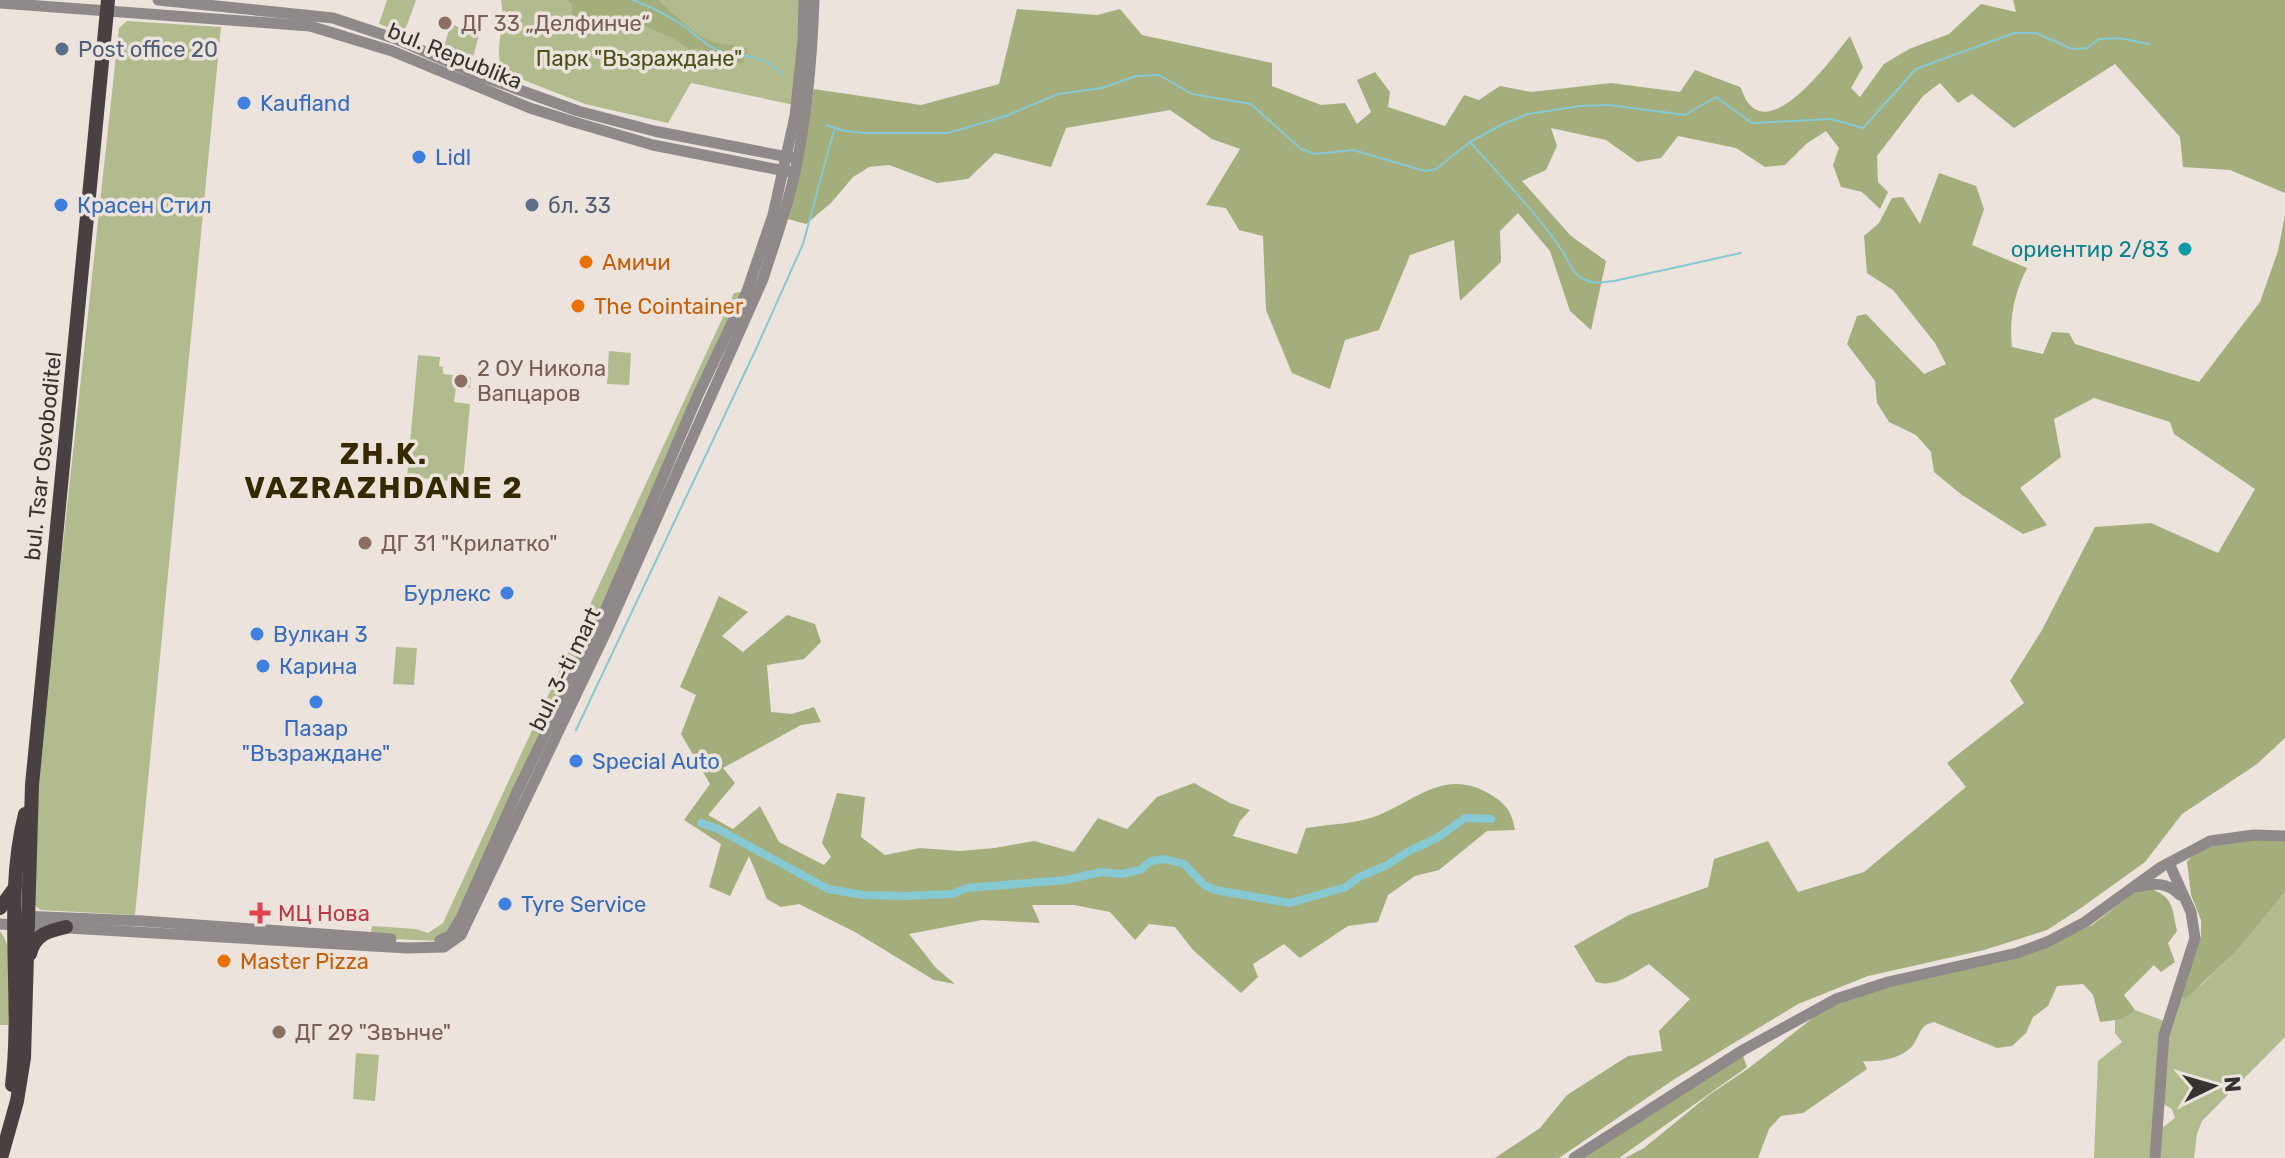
<svg xmlns="http://www.w3.org/2000/svg" width="2285" height="1158" viewBox="0 0 2285 1158" font-family="Rubik,sans-serif">
  <style>
    .green { fill: #b2bb8d }
    .forest { fill: #a4ad7c }
    .lines { fill: none; stroke-linecap: round; stroke-linejoin: round }
    .stream { stroke: #87c9d3; stroke-width: 2 }
    .canal { stroke: #87c9d3; stroke-width: 8 }
    .minor { stroke: #8f898a; stroke-width: 11 }
    .major { stroke: #494141; stroke-width: 14 }
    .education-dot { fill: #8d6e63; stroke: #ece3dc; stroke-width: 3 }
    .service-dot { fill: #5c6f8a; stroke: #ece3dc; stroke-width: 3 }
    .shop-dot { fill: #3f7fe0; stroke: #ece3dc; stroke-width: 3 }
    .culture-dot { fill: #0f9aa8; stroke: #ece3dc; stroke-width: 3 }
    .food-dot { fill: #e8710a; stroke: #ece3dc; stroke-width: 3 }
    .health-dot { fill: #e0444e; stroke: #ece3dc; stroke-width: 3 }
    .labels { text-anchor: middle; dominant-baseline: central; stroke-width: 7; stroke-linejoin: round; paint-order: stroke }
    .education-label { font-size: 22px; fill: #785e54; stroke: #ece3dc; text-anchor: start }
    .service-label { font-size: 22px; fill: #4e5e75; stroke: #ece3dc; text-anchor: start }
    .street-label { font-size: 22px; fill: #363330; stroke: #ece3dc }
    .park-label { font-size: 22px; fill: #495018; stroke: #ece3dc }
    .shop-label { font-size: 22px; fill: #366cbe; stroke: #ece3dc; text-anchor: start }
    .culture-label { font-size: 22px; fill: #0d838f; stroke: #ece3dc; text-anchor: end }
    .food-label { font-size: 22px; fill: #c56008; stroke: #ece3dc; text-anchor: start }
    .health-label { font-size: 22px; fill: #be3a42; stroke: #ece3dc; text-anchor: start }
    .district-label { font-size: 30px; font-weight: bold; letter-spacing: 2px; fill: #352900; stroke: #ece3dc }
  </style>
  <rect width="100%" height="100%" fill="#ece3dc"/>
  <g class="green">
    <path d="M387 0H416L404 33 379 24Z"/>
    <path d="M501 0H799L801 24 794 105 691 83 668 123 585 104 500 71C501 63 498 55 499 46 501 30 504 17 501 0Z"/>
    <path d="M127 21 221 27 135 915 40 910 32 902 36 793 119 28Z"/>
    <path d="M451 24 479 35 472 61 443 49Z"/>
    <path d="M747 291 461 918 437 941 370 938 372 926 416 929 428 933 443 923 734 293Z"/>
    <path d="M609 351 631 353 629 385 607 384Z"/>
    <path d="M418 355 440 357 439 366 443 367V374L471 377 470 388 456 387 454 402 470 404 463 482 407 477Z"/>
    <path d="M396 647 417 648 414 685 393 684Z"/>
    <path d="M2285 892V1037L2202 1121 2197 1134 2194 1158H2160L2162 1128 2175 1118 2172 1109 2162 1103 2171 1016 2180 990 2200 986 2236 952Z"/>
    <path d="M0 931C17 952 9 999 8 1025H0Z"/>
    <path d="M2135 1010 2167 1022 2155 1158H2094L2098 1061 2122 1042 2115 1033V1020L2123 1019Z"/>
    <path d="M356 1053 379 1055 375 1101 353 1099Z"/>
  </g>
  <g class="forest">
    <path d="M567 0H659C670 12 696 35 710 41 722 46 737 43 748 49L742 64 712 56 697 48 689 49 674 39 631 20 595 15 573 18 572 4Z"/>
    <path d="M2013 0H2285V193L2230 170 2183 167 2180 137 2115 64 2014 128 1972 94 1958 103 1940 83 1923 96 1877 156 1878 182 1888 192 1880 209 1862 192 1841 187 1833 165 1839 148 1826 131 1806 144 1785 165 1765 167 1736 148 1678 136 1661 158 1637 162 1606 140 1551 128 1557 146 1546 170 1522 181 1571 236 1606 261 1591 330 1570 311 1550 251 1518 213 1500 231 1501 262 1460 301 1454 240 1410 255 1379 330 1345 340 1330 389 1292 373 1266 310 1263 236 1239 230 1226 208 1206 205 1240 149 1212 139 1170 110 1066 128 1051 167 995 153 968 179 937 183 889 165 869 167 853 177 831 203 806 224 788 219 814 89 921 105 999 84 1017 9 1097 15 1120 9 1142 35 1272 63V86L1321 105 1345 103 1357 124 1371 112 1357 80 1375 72 1390 92 1388 107 1445 126 1464 95 1479 100 1500 86 1531 92 1611 83 1680 92 1695 70 1740 87C1743 92 1745 100 1749 104 1777 137 1835 54 1850 36L1863 67 1851 88 1860 97 1884 64 1909 49 1949 34 1981 4 2016 12Z"/>
    <path d="M1939 173 1976 186 1984 209 1972 245 2027 268C2014 294 2009 318 2012 347L2043 354 2052 332 2069 333 2075 344 2199 382 2260 302 2278 251 2285 215V738L2257 764 2182 814 2145 862 2081 908 2047 930 1984 950 1868 976 1798 1004 1673 1080 1559 1158H1495L1540 1128 1567 1095 1628 1056 1662 1051 1659 1031 1690 999 1649 964C1632 973 1616 988 1596 982L1574 946 1629 915 1708 887 1714 859 1768 841 1798 892 1864 872 1966 787 1947 763 2024 703 2010 681 2042 630 2095 527 2151 523 2218 553 2255 489 2174 434 2170 422 2094 398 2054 419 2061 457 2020 488 2047 525 2023 534 1962 495 1934 472 1931 452 1916 435 1889 422 1877 403 1875 381 1847 344 1857 316 1866 314 1924 374 1946 364 1935 343 1893 290 1867 273 1864 236 1879 223 1892 198 1903 197 1920 224Z"/>
    <path d="M719 596 748 612 722 636 743 652 787 615 815 624 821 642 804 659 767 665 771 712 792 714 814 707 821 722 801 725 723 768 735 783 708 815 733 829 760 806 779 842 824 865 831 857 822 843 837 793 865 797 861 837 885 855 920 848 959 851 995 848 1034 841 1074 852 1098 818 1127 829 1157 797 1194 783 1230 803 1250 810 1240 821 1233 836 1297 854 1306 828C1329 824 1358 824 1379 815 1420 798 1447 767 1493 796 1507 805 1512 813 1515 830L1487 831 1439 870 1415 876 1388 895 1378 922 1348 926 1300 958 1284 944 1253 964 1258 977 1241 993 1193 950 1175 927 1149 924 1135 940 1110 912 1074 905H1032L1040 923 982 920 909 934 936 968 955 984 934 980 855 932 799 904 781 907 767 899 749 856 730 896 709 887 721 844 684 820 710 784 681 734 696 695 680 687Z"/>
    <path d="M2285 839V892L2236 952 2185 999 2181 996 2201 936V920L2191 895 2187 862C2208 835 2255 840 2285 839Z"/>
    <path d="M2151 889C2174 897 2172 909 2177 931L2168 943 2175 962 2161 972 2154 965 2124 995 2135 1010 2123 1019 2100 1022 2093 995 2083 984 2057 986 2048 1006 2033 1017 2026 1033 2012 1046 1997 1048 1934 1022C1919 1025 1921 1034 1913 1045 1902 1059 1879 1062 1863 1061L1867 1069 1803 1113 1781 1116 1769 1129 1758 1158H1625L1644 1148 1709 1095 1749 1068 1823 1010 1879 988 2016 957 2092 925 2134 893Z"/>
    <path d="M1742 1053 1747 1067 1619 1158H1580Z"/>
  </g>
  <g class="lines">
    <g class="stream">
      <path d="M633 0C651 7 668 15 684 26 696 35 706 46 720 51 746 59 762 52 783 75"/>
      <path d="M827 125 844 131 865 133H948L1006 116 1058 94 1102 88 1136 76 1159 75 1192 94 1251 104 1301 149 1315 154 1353 150 1425 171 1436 169 1470 142 1503 124 1528 114 1580 106 1609 105 1685 115 1716 97 1752 123 1831 119 1863 128 1916 69 2014 33H2036L2072 49 2087 48 2099 39 2119 38 2149 44"/>
      <path d="M1471 143C1502 178 1535 211 1561 249 1569 260 1571 272 1583 279 1594 285 1603 282 1614 281L1741 253"/>
      <path d="M576 730 756 349 803 244 834 130"/>
    </g>
    <path class="canal" d="M701 823 718 829 828 889 863 895 903 896 952 894 967 888 1066 880 1101 872 1121 874 1140 870 1151 861 1165 859 1184 864 1204 885 1215 890 1290 903 1346 887 1359 877 1387 865 1409 851 1437 838 1465 818 1491 819"/>
    <g class="minor">
      <path d="M158 0 333 18 396 39 478 75 578 111 654 131 793 158"/>
      <path d="M0 3 310 26 392 51 530 108 574 122 653 145 790 172"/>
      <path d="M2137 887C2154 883 2167 882 2180 895"/>
      <path d="M21 916 143 921 391 939"/>
      <path d="M0 924 407 948 444 947 461 935 607 630 763 279C774 244 787 209 795 172 807 116 812 58 814 0"/>
      <path d="M440 940 450 936 461 918 516 794 605 611 698 395 747 291 773 215 795 116 803 41 804 0"/>
      <path d="M1574 1158 1743 1050 1836 999 1888 982 2017 953 2047 942 2085 922 2161 867 2210 841 2254 835 2285 836"/>
      <path d="M2155 1158 2164 1035 2195 938 2191 912 2169 863"/>
    </g>
    <g class="major">
      <path d="M0 908 14 889"/>
      <path d="M30 954C35 934 48 931 66 927"/>
      <path d="M12 1085C23 997 3 901 25 814"/>
      <path d="M1 1158 17 1101 24 1058 32 785 108 0"/>
    </g>
  </g>
  <g class="education-dot">
    <circle cx="445" cy="23" r="8"/>
    <circle cx="461" cy="381" r="8"/>
    <circle cx="365" cy="543" r="8"/>
    <circle cx="279" cy="1032" r="8"/>
  </g>
  <g class="service-dot">
    <circle cx="62" cy="49" r="8"/>
    <circle cx="532" cy="205" r="8"/>
  </g>
  <g class="shop-dot">
    <circle cx="244" cy="103" r="8"/>
    <circle cx="419" cy="157" r="8"/>
    <circle cx="61" cy="205" r="8"/>
    <circle cx="507" cy="593" r="8"/>
    <circle cx="257" cy="634" r="8"/>
    <circle cx="263" cy="666" r="8"/>
    <circle cx="316" cy="702" r="8"/>
    <circle cx="576" cy="761" r="8"/>
    <circle cx="505" cy="904" r="8"/>
  </g>
  <circle class="culture-dot" cx="2185" cy="249" r="8"/>
  <g class="food-dot">
    <circle cx="586" cy="262" r="8"/>
    <circle cx="578" cy="306" r="8"/>
    <circle cx="224" cy="961" r="8"/>
  </g>
  <path class="health-dot" d="M256 901h8v8h8v8h-8v8h-8v-8h-8v-8h8z"/>
  <g class="labels">
    <g class="education-label">
      <text x="461" y="23">ДГ 33 „Делфинче“</text>
      <text x="477" y="368">2 ОУ Никола<tspan x="477" dy="25">Вапцаров</tspan></text>
      <text x="381" y="543">ДГ 31 "Крилатко"</text>
      <text x="295" y="1032">ДГ 29 "Звънче"</text>
    </g>
    <g class="service-label">
      <text x="78" y="49">Post office 20</text>
      <text x="548" y="205">бл. 33</text>
    </g>
    <g class="street-label">
      <text transform="translate(455 56) rotate(22)">bul. Republika</text>
      <text transform="translate(43 456) rotate(-84)">bul. Tsar Osvoboditel</text>
      <text transform="translate(565 669) rotate(-64)">bul. 3-ti mart</text>
    </g>
    <g class="park-label">
      <text x="639" y="58">Парк "Възраждане"</text>
    </g>
    <g class="shop-label">
      <text x="260" y="103">Kaufland</text>
      <text x="435" y="157">Lidl</text>
      <text x="77" y="205">Красен Стил</text>
      <text x="491" y="593" text-anchor="end">Бурлекс</text>
      <text x="273" y="634">Вулкан 3</text>
      <text x="279" y="666">Карина</text>
      <text x="316" y="728" text-anchor="middle">Пазар<tspan x="316" dy="25">"Възраждане"</tspan></text>
      <text x="592" y="761">Special Auto</text>
      <text x="521" y="904">Tyre Service</text>
    </g>
    <g class="culture-label">
      <text x="2169" y="249">ориентир 2/83</text>
    </g>
    <g class="food-label">
      <text x="602" y="262">Амичи</text>
      <text x="594" y="306">The Cointainer</text>
      <text x="240" y="961">Master Pizza</text>
    </g>
    <g class="health-label">
      <text x="278" y="913">МЦ Нова</text>
    </g>
    <g class="district-label">
      <text x="384" y="454">ZH.K.<tspan x="384" dy="34">VAZRAZHDANE 2</tspan></text>
    </g>
  </g>
  <g transform="translate(2213 1086) rotate(85)" stroke="#ece3dc" stroke-width="6" paint-order="stroke">
  <path d="M0-6L14 30L0 20L-14 30Z" fill="#363330"/>
  <text y="-12" font-size="22" font-weight="bold" text-anchor="middle" fill="#363330">N</text>
  </g>
</svg>
